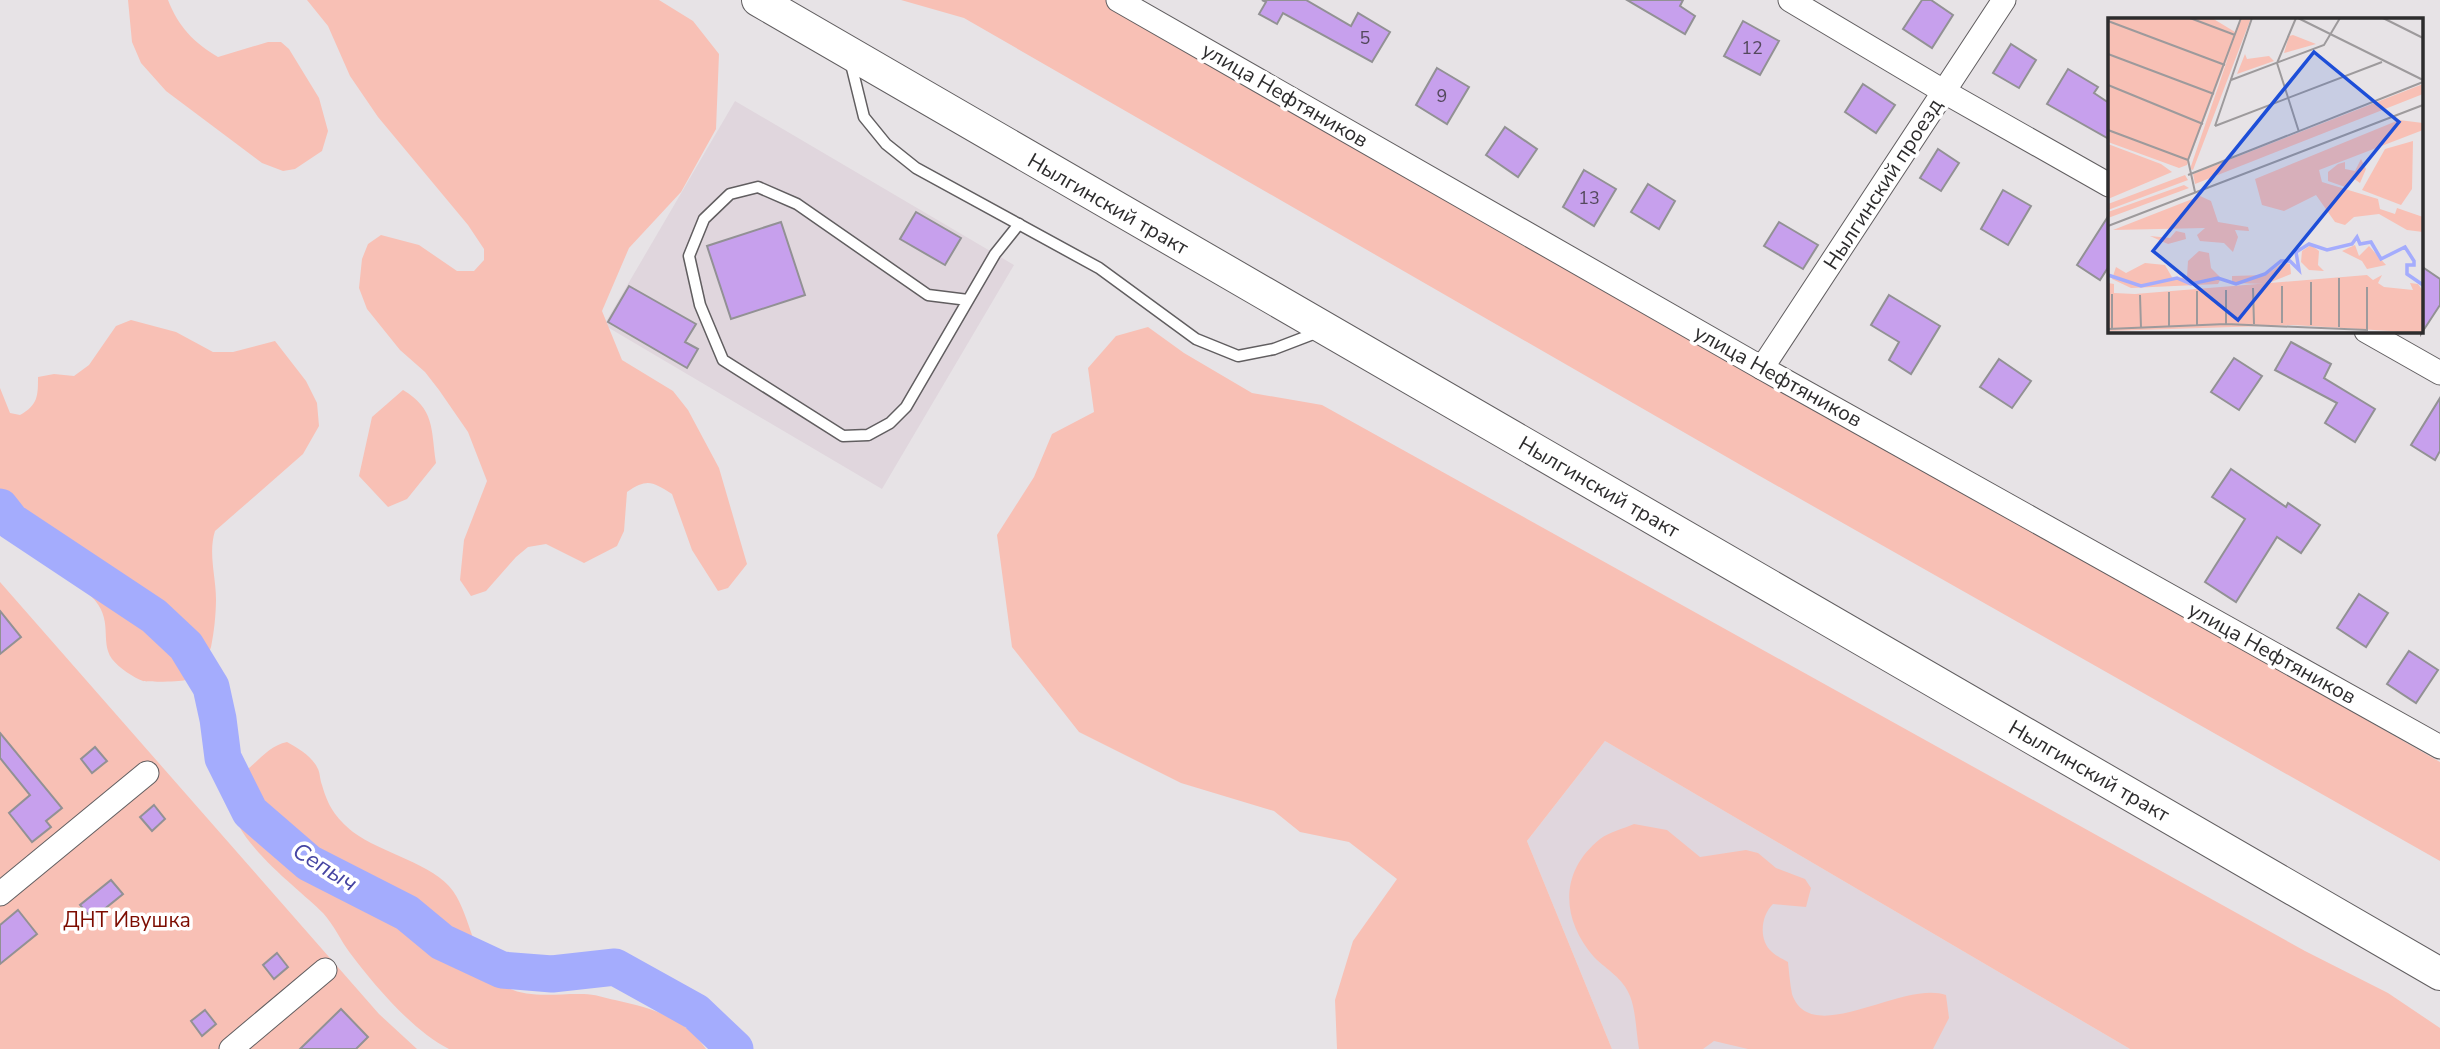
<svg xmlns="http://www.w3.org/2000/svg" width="2440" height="1049" viewBox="0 0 2440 1049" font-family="'Nunito Sans',sans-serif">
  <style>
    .built { fill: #e0d6dd }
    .green { fill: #f8c0b5 }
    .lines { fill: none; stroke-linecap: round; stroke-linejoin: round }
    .river { stroke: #a4acfd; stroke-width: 37 }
    .building { fill: #c7a0ed; stroke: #929194; stroke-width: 2 }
    .service-casing { stroke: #615e60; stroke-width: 13 }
    .minor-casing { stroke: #615e60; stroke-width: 25 }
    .secondary-casing { stroke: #615e60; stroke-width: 34 }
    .service { stroke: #fff; stroke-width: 10 }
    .minor { stroke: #fff; stroke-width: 23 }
    .secondary { stroke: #fff; stroke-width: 32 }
    .labels { text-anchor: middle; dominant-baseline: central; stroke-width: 7; stroke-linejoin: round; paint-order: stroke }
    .number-label { font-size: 18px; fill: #54495d }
    .street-label { font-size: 21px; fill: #2d2c2d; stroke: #fff }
    .park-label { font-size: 21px; fill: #7c0c00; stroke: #fff }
    .water-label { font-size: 23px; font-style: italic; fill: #4645a2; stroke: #fff }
    .inset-river { fill: none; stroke: #a4acfd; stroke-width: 3.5 }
    .inset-road { fill: none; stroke: #9d9a9c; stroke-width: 2 }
    .view { fill: #1d4ed8; fill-opacity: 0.15; stroke: #1d4ed8; stroke-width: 3.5 }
    .inset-edge { fill: none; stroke: #2d2c2d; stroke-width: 3.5 }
  </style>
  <rect width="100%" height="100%" fill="#e7e3e6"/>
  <g class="built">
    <path d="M735 101 1014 265 882 489 604 325Z"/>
    <path d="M1605 741 2130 1049H1612L1527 841Z"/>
  </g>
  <g class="green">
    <path d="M128 0H168C178 26 194 43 218 57L268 42H281L289 49 319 98 328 131 322 151 295 169 283 171 262 163 166 91 141 63 132 42Z"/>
    <path d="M307 0H659L693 21 719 54 716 129 681 192 629 248 602 311 622 360 673 391 688 410 719 468 747 564 728 588 718 591 692 550 672 494C652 482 648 478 627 492L624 531 617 546 584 563 546 544 528 547 516 557 486 591 471 596 460 580 464 540 487 481 468 432 439 390 425 372 400 350 367 309 359 288 362 259 368 244 381 235 419 245 457 271H474L484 260V249L468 225 378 117 350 76 328 26Z"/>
    <path d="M901 0H1110L2440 762V861L1758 475 964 18Z"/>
    <path d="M131 320 176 332 213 352H233L275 341 306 381 317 403 319 426 303 454 215 531C208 553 216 577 216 599 216 614 214 633 211 647 207 660 197 674 185 680 180 682 149 682 143 681 134 678 118 667 112 659 99 640 115 620 91 596 64 570 29 555 0 531V388L10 413 20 415C38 405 38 396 38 377L54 374 74 376 89 365 116 326Z"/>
    <path d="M1148 327 1184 353 1252 393 1322 405 2305 951 2388 993 2440 1028V1049H2130L1605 741 1527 841 1612 1049H1337L1335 1000 1353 941 1397 879 1349 842 1300 832 1274 811 1181 783 1079 732 1012 647 997 535 1034 477 1052 434 1094 412 1088 368 1116 336Z"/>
    <path d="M403 390C435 409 431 429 436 463L407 499 388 507 359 476 372 417Z"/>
    <path d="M0 582 379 1014 417 1049H0Z"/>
    <path d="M287 742C299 749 312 756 318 769 320 773 320 780 322 785 328 806 335 817 353 832 381 853 434 864 453 891 471 916 475 967 501 984 525 1000 557 993 584 994 594 994 605 998 615 1000 651 1008 684 1017 706 1049H449C413 1031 374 985 350 953 341 941 334 925 323 913 297 886 208 825 236 780 239 776 245 772 248 769 260 759 271 745 287 742Z"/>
    <path d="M1634 824 1667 830 1700 857 1746 850 1758 853 1776 868 1805 879 1811 888 1806 907 1773 904C1761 915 1758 940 1772 952 1776 956 1783 959 1788 962 1789 972 1790 984 1792 994 1811 1049 1902 980 1946 995L1949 1018 1933 1049H1748L1714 1041 1703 1049H1639C1636 1032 1636 1011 1630 996 1623 978 1607 970 1594 957 1561 919 1559 872 1600 839 1609 832 1623 829 1634 824Z"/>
  </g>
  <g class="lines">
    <path class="river" d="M0 507 11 521 154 616 186 646 211 687 218 719 223 758 250 812 309 863 407 913 442 942 502 970 552 974 615 967 696 1012 735 1049"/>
  </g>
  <g class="building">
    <path d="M1262 0H1306L1351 26 1358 13 1390 32 1372 62 1283 13 1277 24 1259 14 1266 2Z"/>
    <path d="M1627 0H1683L1680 6 1695 16 1685 34Z"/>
    <path d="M1922 0H1931L1953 15 1932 48 1903 29Z"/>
    <path d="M1743 21 1779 41 1760 75 1724 56Z"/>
    <path d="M2011 44 2036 60 2019 88 1993 73Z"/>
    <path d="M1437 68 1469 87 1447 124 1416 105Z"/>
    <path d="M2068 69 2098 87 2094 93 2109 103V139L2047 104Z"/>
    <path d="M1863 84 1895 105 1876 133 1845 112Z"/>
    <path d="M1505 127 1537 149 1518 177 1486 155Z"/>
    <path d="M1938 149 1959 163 1941 191 1920 178Z"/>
    <path d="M1584 170 1616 189 1594 226 1563 207Z"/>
    <path d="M1648 184 1675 201 1659 229 1631 212Z"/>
    <path d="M2003 190 2031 206 2008 245 1981 229Z"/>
    <path d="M916 212 961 238 945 265 900 239Z"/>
    <path d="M2109 215V266L2100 280 2077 265Z"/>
    <path d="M781 222 805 295 731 319 707 246Z"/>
    <path d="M1779 222 1818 245 1803 269 1764 246Z"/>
    <path d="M2421 266 2440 279V305L2421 334Z"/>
    <path d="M629 286 696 324 685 342 698 349 687 368 608 322Z"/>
    <path d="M1889 295 1940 326 1911 374 1889 360 1899 342 1871 325Z"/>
    <path d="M2291 342 2331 364 2324 378 2375 409 2355 442 2325 423 2337 403 2275 370Z"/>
    <path d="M2234 358 2262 376 2239 410 2211 392Z"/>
    <path d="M1999 359 2031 381 2012 408 1980 387Z"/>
    <path d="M2440 398V451L2435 460 2411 445Z"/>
    <path d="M2231 469 2286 507 2288 503 2320 525 2301 553 2277 537 2236 602 2205 582 2245 519 2212 497Z"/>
    <path d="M2359 594 2388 613 2366 647 2337 628Z"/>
    <path d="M0 611 21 637 0 654Z"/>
    <path d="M2409 651 2438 670 2416 703 2387 684Z"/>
    <path d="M0 733 62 808 46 821 51 827 32 842 9 813 30 795 0 758Z"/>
    <path d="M95 747 107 761 92 773 81 759Z"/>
    <path d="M154 805 165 819 152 831 140 817Z"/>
    <path d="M111 880 123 894 92 919 80 905Z"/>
    <path d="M18 910 37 934 0 964V925Z"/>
    <path d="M277 953 288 967 274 979 263 965Z"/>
    <path d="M341 1009 368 1037 356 1049H300Z"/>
    <path d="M205 1010 216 1024 202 1036 191 1021Z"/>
  </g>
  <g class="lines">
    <g class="service-casing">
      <g id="service">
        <path d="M850 60 864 117 886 144 916 168 1099 268 1196 339 1238 356 1274 349 1321 331"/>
        <path d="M968 300 928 295 797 204 758 187 730 194 704 219 689 256 700 305 723 360 843 436 868 435 890 423 906 407 995 254 1019 224"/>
      </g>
    </g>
    <g class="minor-casing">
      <g id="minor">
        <path d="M1118 0 1762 368 2440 747"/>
        <path d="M1790 0 1943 91 2109 185"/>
        <path d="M2366 331 2440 373"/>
        <path d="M1762 368 2004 0"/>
        <path d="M0 894 147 773"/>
        <path d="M231 1049 325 970"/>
      </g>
    </g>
    <g class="secondary-casing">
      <path id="secondary" d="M758 0 2440 974"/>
    </g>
    <use href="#service" class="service"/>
    <use href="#minor" class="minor"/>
    <use href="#secondary" class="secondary"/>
  </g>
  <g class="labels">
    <g class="number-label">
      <text x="1365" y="38">5</text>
      <text x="1752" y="48">12</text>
      <text x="1442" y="96">9</text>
      <text x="1589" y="198">13</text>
    </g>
    <g class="street-label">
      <text transform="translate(1285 95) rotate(30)">улица Нефтяников</text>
      <text transform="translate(1883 184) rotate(-57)">Нылгинский проезд</text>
      <text transform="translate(1108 204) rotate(30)">Нылгинский тракт</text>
      <text transform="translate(1778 376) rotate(29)">улица Нефтяников</text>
      <text transform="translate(1599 487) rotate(30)">Нылгинский тракт</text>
      <text transform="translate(2272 653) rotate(29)">улица Нефтяников</text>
      <text transform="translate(2089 771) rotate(30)">Нылгинский тракт</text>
    </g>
    <g class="park-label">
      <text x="127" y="920">ДНТ Ивушка</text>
    </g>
    <g class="water-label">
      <text transform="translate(325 867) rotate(32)">Сепыч</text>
    </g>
  </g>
  <g transform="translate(2108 18)">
    <rect width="315" height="315" fill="#e7e3e6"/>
    <path d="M0 0H104L127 14 134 0H143L85 152 82 151 123 31 79 147 71 150 0 124ZM181 18 185 17 208 26 176 35ZM137 36 139 41 161 38 166 43 129 56ZM315 66V76L87 166 85 156ZM291 102 315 105V112L211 152 214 164 270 181 272 191 287 196 289 190 315 199V214L299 212 271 196 246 199 237 207 227 204 208 177 176 193 154 187 147 161ZM305 123 304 171 293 187 254 172 277 131ZM0 126 53 146 64 154 0 181ZM253 141 258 151 252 165 245 160 240 170 220 163V154L230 146 237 144V151L247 153ZM77 157 80 162 0 192V186ZM76 167 81 170 0 200V194ZM92 178 103 183 110 204 140 209 141 213 127 212 130 219 125 234 116 225 92 223 89 217 97 210 5 212ZM68 213 77 215 78 221 60 226 42 218 62 220ZM203 227 211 233 210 247 216 253 201 252 193 244 194 233ZM247 227 251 238 261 228 278 247 259 251 254 243 234 233ZM91 233 101 235 103 250 113 260 110 266 23 270 4 261 8 249 18 255 37 245 57 247 65 261 79 259 80 243ZM176 244 182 246 183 256 158 266 124 265V258L158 257ZM259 257 265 262 274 257 270 265 276 269 305 272 302 265 310 266 315 273V315L185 307 0 313V265L6 266V275L27 276Z" fill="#f8c0b5"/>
    <path class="inset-river" d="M0 257 33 268 69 260 83 266 110 260 128 266 157 256 173 243H182L191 252 188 234 201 226 219 232 244 226 249 219 252 226 263 224 273 241 297 229 306 243V247H299V256L315 267"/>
    <path class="inset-road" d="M82 0 127 17M188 0 169 45 191 114M190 0 315 62M275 0 315 20M0 3 117 47M0 36 106 76M123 62 216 27 232 0M0 67 95 106M107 108 274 44M107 108 144 0M0 112 80 142M80 157 315 64M87 174 80 142 133 0M0 208 315 87M231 260V309M203 264V307M174 268V305M145 270 146 306M118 272V306M61 274V308M32 277 33 310M89 307V273M4 310V276M0 311 118 306 259 312V269"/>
    <path class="view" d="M206 34 291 104 130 302 45 233Z"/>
    <rect width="315" height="315" class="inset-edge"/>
  </g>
</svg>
